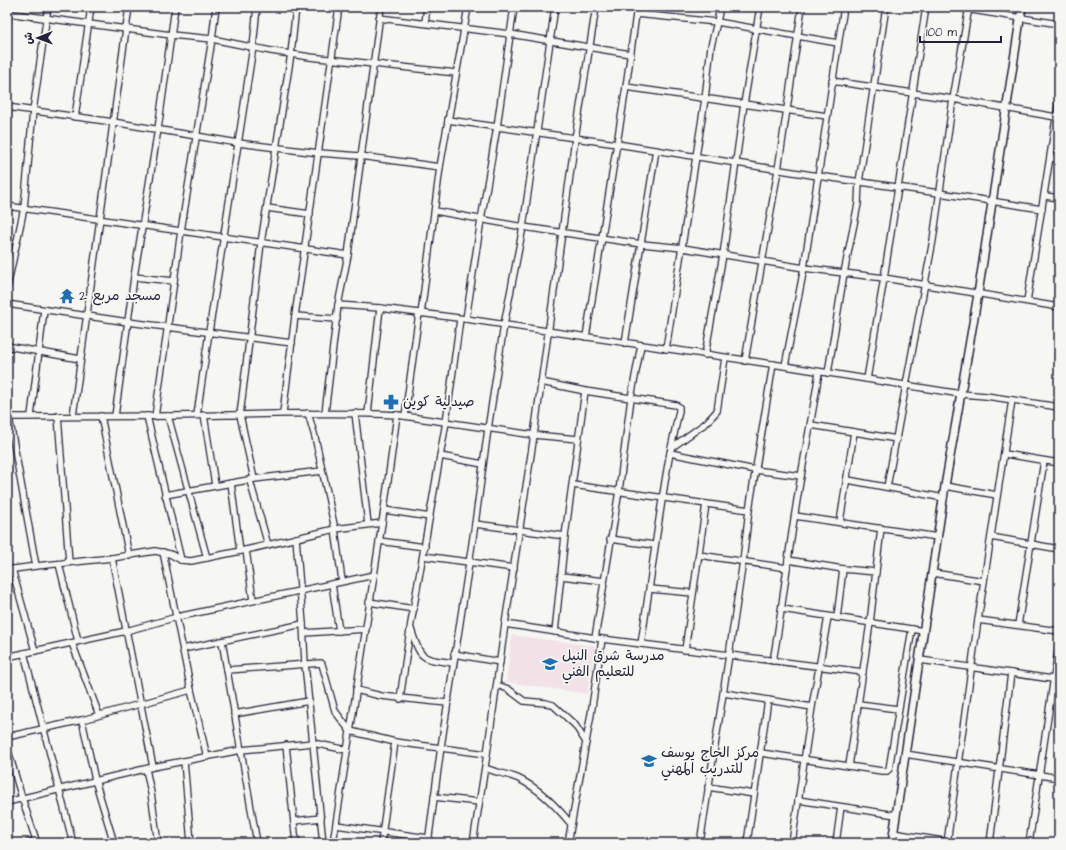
<svg xmlns="http://www.w3.org/2000/svg" width="1066" height="850" viewBox="0 0 1066 850" font-family="'Architects Daughter','Playpen Sans Arabic',sans-serif">
  <style>
    .built { fill: #f2e2e8 }
    .lines { fill: none; stroke-linecap: round; stroke-linejoin: round }
    .minor-casing { stroke: #22223b; stroke-width: 8 }
    .tertiary-casing { stroke: #22223b; stroke-width: 10 }
    .minor { stroke: #f6f6f2; stroke-width: 5.5 }
    .tertiary { stroke: #f6f6f2; stroke-width: 7 }
    .labels { text-anchor: middle; dominant-baseline: central; stroke-width: 3.5; stroke-linejoin: round; paint-order: stroke }
    .poi-label { font-size: 14px; fill: #22223b; stroke: #f6f6f2; text-anchor: start }
  </style>
  <rect width="100%" height="100%" fill="#f6f6f2"/>
  <filter id="ink" filterUnits="userSpaceOnUse"><feTurbulence type="fractalNoise" baseFrequency=".025" numOctaves="2"/><feDisplacementMap in="SourceGraphic" scale="8" xChannelSelector="R" yChannelSelector="G"/><feConvolveMatrix kernelMatrix="1 2 1 2 8 2 1 2 1" color-interpolation-filters="sRGB"/></filter>
  <g filter="url(#ink)">
    <path class="built" d="M512 635 595 646 587 694 506 682Z"/>
    <g class="lines">
      <g class="minor-casing">
        <g id="minor">
          <path d="M953 7 1059 24"/>
          <path d="M7 13 171 35 212 39 271 51 310 57 456 73"/>
          <path d="M636 14 717 22 838 43"/>
          <path d="M379 18 510 34 630 54"/>
          <path d="M425 23 427 7"/>
          <path d="M7 25 10 7"/>
          <path d="M832 81 953 99 1056 117"/>
          <path d="M626 87 827 116"/>
          <path d="M7 107 113 122 238 143 319 153 360 156 440 167"/>
          <path d="M75 117 91 7"/>
          <path d="M448 120 617 144 818 176 939 193 1042 209"/>
          <path d="M1050 158 1059 159"/>
          <path d="M1045 196 1059 198"/>
          <path d="M7 206 348 255"/>
          <path d="M267 208 310 214"/>
          <path d="M435 211 523 227 642 244 683 248 804 268 884 278 1059 307"/>
          <path d="M134 277 174 281"/>
          <path d="M7 288 24 208 33 111 48 7"/>
          <path d="M1027 301 1059 100"/>
          <path d="M7 304 128 322 292 343"/>
          <path d="M338 305 348 255 381 7"/>
          <path d="M421 314 440 167 468 7"/>
          <path d="M295 316 337 319"/>
          <path d="M466 319 481 220 497 127 514 7"/>
          <path d="M586 337 626 87 637 7"/>
          <path d="M625 343 656 150"/>
          <path d="M7 346 80 359"/>
          <path d="M666 349 705 99 711 46 717 22 720 7"/>
          <path d="M705 355 723 255 744 104 760 7"/>
          <path d="M745 361 778 170 802 7"/>
          <path d="M785 366 804 268 844 7"/>
          <path d="M828 373 844 273 858 204 859 182 886 7"/>
          <path d="M867 379 884 278 926 7"/>
          <path d="M541 382 585 391 676 405 679 407V411L670 453 755 470 801 476"/>
          <path d="M283 413 295 316 339 7"/>
          <path d="M308 413 315 437 335 529 342 581"/>
          <path d="M325 413 338 305 380 308 466 319 785 366 961 394 986 396 1059 407"/>
          <path d="M355 413 368 524"/>
          <path d="M368 413 380 308"/>
          <path d="M197 415 209 332 253 47 257 7"/>
          <path d="M204 415 215 485"/>
          <path d="M397 415 534 435 578 439"/>
          <path d="M31 416 44 310"/>
          <path d="M58 416 69 562"/>
          <path d="M73 416 129 7"/>
          <path d="M101 416 129 556"/>
          <path d="M115 416 134 277 158 129 175 7"/>
          <path d="M147 416 181 560"/>
          <path d="M168 416 207 558"/>
          <path d="M405 416 419 313"/>
          <path d="M7 417C80 416 153 417 226 415 283 414 340 412 397 415L384 510 333 843"/>
          <path d="M9 417 36 566"/>
          <path d="M155 417 181 231 212 39 216 7"/>
          <path d="M811 425 897 439"/>
          <path d="M671 448 706 423 717 411 725 358"/>
          <path d="M1005 454 1059 463"/>
          <path d="M440 456 483 464"/>
          <path d="M254 479 240 415 261 243 291 54 296 7"/>
          <path d="M848 480 944 498"/>
          <path d="M250 481 268 545"/>
          <path d="M231 483 240 551"/>
          <path d="M573 485 749 510"/>
          <path d="M945 486 997 495"/>
          <path d="M887 487 933 240 953 99 969 7"/>
          <path d="M165 495 254 479 322 471"/>
          <path d="M384 510 430 517"/>
          <path d="M795 516 938 537"/>
          <path d="M840 522 854 432"/>
          <path d="M475 524 565 536"/>
          <path d="M991 537 1059 549"/>
          <path d="M296 538 303 624 305 664 323 843"/>
          <path d="M610 539 654 545"/>
          <path d="M379 541 425 547"/>
          <path d="M246 550 253 600"/>
          <path d="M163 552 191 690 207 757"/>
          <path d="M699 555 787 568"/>
          <path d="M423 556 514 568"/>
          <path d="M112 558 153 767"/>
          <path d="M788 560 843 569 876 572"/>
          <path d="M59 564 78 641"/>
          <path d="M12 569 35 651"/>
          <path d="M7 570 36 566 112 558 155 551 170 554 181 560 191 561 246 550 335 529 382 523"/>
          <path d="M933 573 984 581"/>
          <path d="M561 576 604 581"/>
          <path d="M332 584 339 631"/>
          <path d="M650 589 693 593"/>
          <path d="M369 602 414 609"/>
          <path d="M782 609 924 631"/>
          <path d="M837 618 843 569"/>
          <path d="M978 620 1059 631"/>
          <path d="M505 624 602 639 863 672"/>
          <path d="M1018 625 1044 461"/>
          <path d="M411 629C421 661 421 658 453 663"/>
          <path d="M555 632 565 536 585 391"/>
          <path d="M304 633 366 629"/>
          <path d="M595 638 619 491 631 398 641 345"/>
          <path d="M222 641 257 843"/>
          <path d="M72 643 99 715"/>
          <path d="M641 644C651 580 658 517 670 453"/>
          <path d="M183 649 303 624"/>
          <path d="M685 650 706 504"/>
          <path d="M24 653 73 843"/>
          <path d="M454 654 500 662"/>
          <path d="M7 657 126 631 177 617 374 575"/>
          <path d="M920 660 1059 680"/>
          <path d="M773 661C782 612 787 562 795 513 802 466 812 419 819 372"/>
          <path d="M228 670 321 663 322 664 335 711 350 731 395 742 487 754"/>
          <path d="M497 685 508 689 524 701 546 703 553 705 575 725 586 742"/>
          <path d="M356 690 381 696 447 703"/>
          <path d="M724 693 812 707"/>
          <path d="M400 699 411 623 446 422 460 319"/>
          <path d="M859 704 898 709"/>
          <path d="M234 714 309 701"/>
          <path d="M82 720 95 780 114 843"/>
          <path d="M7 737 82 720 191 690"/>
          <path d="M286 745 296 843"/>
          <path d="M7 747 22 798 37 843"/>
          <path d="M761 753 882 771H887L889 769 912 629"/>
          <path d="M905 754 1059 778"/>
          <path d="M184 761 191 843"/>
          <path d="M849 766 870 623 881 528"/>
          <path d="M485 768C495 772 507 774 517 778 539 788 556 806 571 824"/>
          <path d="M146 769 151 793 158 843"/>
          <path d="M708 787 754 794"/>
          <path d="M434 797 479 802"/>
          <path d="M798 800 896 815"/>
          <path d="M7 802 153 767 241 750 313 743 347 750"/>
          <path d="M294 821 321 818"/>
          <path d="M336 825 428 838"/>
          <path d="M893 833 955 843"/>
          <path d="M27 843 36 840"/>
          <path d="M381 843 395 742"/>
          <path d="M428 843 441 747 475 524 488 429 504 325 523 227 555 7"/>
          <path d="M473 843 487 754 505 624 534 435 575 139 596 7"/>
          <path d="M568 843 591 714 602 639"/>
          <path d="M700 843 729 655 743 561 749 510 773 364"/>
          <path d="M747 843 768 700"/>
          <path d="M792 843 812 707 828 617"/>
          <path d="M836 843 841 807"/>
          <path d="M947 843 978 620 1012 400"/>
          <path d="M990 843 1011 673"/>
          <path d="M1029 843 1059 644"/>
        </g>
      </g>
      <g class="tertiary-casing">
        <path id="tertiary" d="M892 843 945 486 978 294 1022 7"/>
      </g>
      <use href="#minor" class="minor"/>
      <use href="#tertiary" class="tertiary"/>
    </g>
  </g>
  <defs>
    <g id="temple-bare" transform="scale(1.2)"><path d="M0-6L5-2H3V0L6.5 2.5H4V6H1.5V3h-3V6H-4V2.5H-6.5L-3 0V-2H-5Z" fill="#1f6fb2" stroke="#f6f6f2" stroke-width="2.5" paint-order="stroke"/></g>
    <g id="pharmacy-bare" transform="scale(1.2)"><path d="M-2-6h4v4h4v4h-4v4h-4v-4h-4v-4h4Z" fill="#1f6fb2" stroke="#f6f6f2" stroke-width="2.5" paint-order="stroke"/></g>
    <g id="school-bare" transform="scale(1.2)"><path d="M0-5L7-2L0 1L-7-2ZM-4 1L0 2.5L4 1V4Q0 6-4 4Z" fill="#1f6fb2" stroke="#f6f6f2" stroke-width="2.5" paint-order="stroke"/></g>
  </defs>
  <g fill-rule="evenodd">
    <use href="#temple-bare" x="67" y="296"/>
    <use href="#pharmacy-bare" x="391" y="402"/>
    <use href="#school-bare" x="550" y="664"/>
    <use href="#school-bare" x="649" y="761"/>
  </g>
  <g class="labels">
    <g class="poi-label">
      <text x="79" y="296">مسجد مربع 2</text>
      <text x="403" y="402">صيدلية كوين</text>
      <text x="562" y="656">مدرسة شرق النيل<tspan x="562" dy="16">للتعليم الفني</tspan></text>
      <text x="661" y="753">مركز الحاج يوسف<tspan x="661" dy="16">للتدريب المهني</tspan></text>
    </g>
  </g>
  <rect width="1066" height="850" fill="none" stroke="#f6f6f2" stroke-width="24"/>
  <rect x="12" y="12" width="1042" height="826" fill="none" stroke="#22223b" stroke-width="1.5" filter="url(#ink)"/>
  <g transform="translate(38 38) rotate(269)" stroke="#f6f6f2" stroke-width="3" paint-order="stroke">
  <path d="M0-3L7 15L0 10L-7 15Z" fill="#22223b"/>
  <text y="-6" font-size="11" font-weight="bold" text-anchor="middle" fill="#22223b">ش</text>
  </g>
  <path d="M920 36v6h81v-6" fill="none" stroke="#22223b" stroke-width="2"/>
  <text x="926" y="36" font-size="12" fill="#22223b" stroke="#f6f6f2" stroke-width="3" paint-order="stroke">100 m</text>
</svg>
